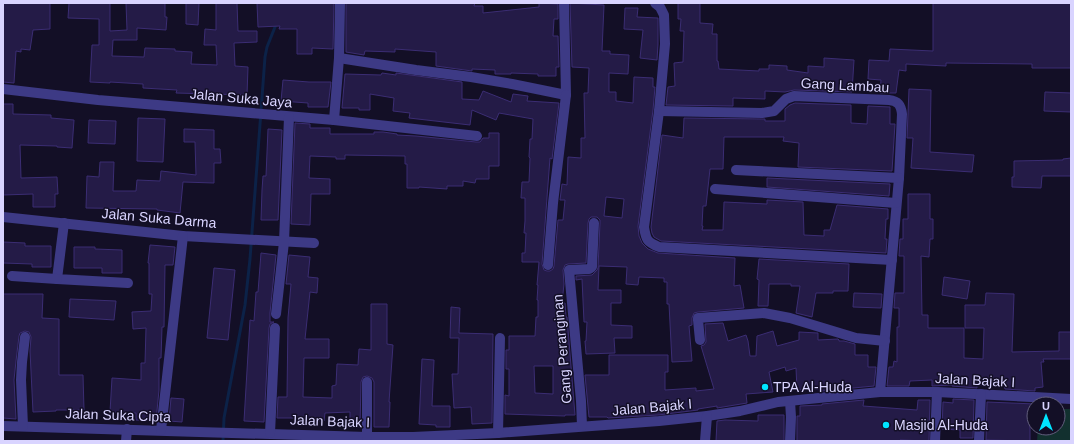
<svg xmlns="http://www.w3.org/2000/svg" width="1074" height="444" viewBox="0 0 1074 444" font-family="Helvetica,sans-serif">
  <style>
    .green { fill: #12302f }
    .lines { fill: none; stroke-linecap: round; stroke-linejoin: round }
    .stream { stroke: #0c2248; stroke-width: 3 }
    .building { fill: #241b47; stroke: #3b2d73; fill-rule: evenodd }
    .street { stroke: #3d3a85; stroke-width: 10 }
    .poi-dot { fill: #00e5ff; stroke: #130f26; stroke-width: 1.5 }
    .labels { text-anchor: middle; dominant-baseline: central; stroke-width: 3; stroke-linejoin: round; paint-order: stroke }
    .street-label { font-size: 14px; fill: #d9d4ff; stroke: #130f26 }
    .poi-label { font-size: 14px; fill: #d9d4ff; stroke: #130f26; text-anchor: start }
  </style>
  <rect width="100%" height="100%" fill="#130f26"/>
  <path class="green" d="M1058 409H1071V441H1037L1038 428H1058Z"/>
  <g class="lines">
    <path class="stream" d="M223 441 224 418 245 305 250 259 265 57 267 47 275 27 276 24"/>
  </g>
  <g class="building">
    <path d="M3 3H50V29L33 30 30 50 21 49V52L16 51 14 83 3 82Z"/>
    <path d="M69 3H110V31L127 30 126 3H165V17H167L166 30 137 28V40H113L112 56 144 57 145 48 175 49V51L192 52 191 64 217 65 216 45H204L205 29 216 30V3H237L238 31H257V42L234 43 235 66 248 67 247 95 176 93 177 90 143 88V84L110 82V83L90 82 92 45H99V19L68 18Z"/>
    <path d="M186 3H199L198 25 186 24Z"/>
    <path d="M257 3H334L333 49 312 48V54H297V29H279L280 26 258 27Z"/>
    <path d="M346 3H475L474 6H483V13L539 7V3L558 4V19H554L553 36H558L559 67H556V76H538V74L511 73V74H495V70L472 69V71L436 66V52L395 49V52L365 51 364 55 346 52Z"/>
    <path d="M570 3 604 5 602 51H610V54L629 55 628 74 609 73V92H616V101L633 103 634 77 653 78V87H655L653 110 638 226 639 236 642 243 648 249 658 253 735 258 734 286 740 285 744 308 698 312 694 313 692 318V325L689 326 692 361 672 362 669 304H667V282H664V278L639 277 638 285 626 284 627 267 599 266 598 290H621V303H611V325L632 326V338H614L615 353 586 354 585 341H586L587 322H584L582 279 576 280V276L592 275 597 270 598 268 600 223V220L597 217H591L589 219 588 223 586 263 568 264 565 265 563 270 564 284 562 303H565L566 317H567L575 415H565V416L505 414V395L509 396V369H506V350H509V336H535L536 317H538V300H537L538 285H537L539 262H522V253H525L526 233H524L525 221V198H521L522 182H529L530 158 529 157 530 139H532L533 119 499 113 496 120 472 110 470 125 409 118 410 113 393 111 394 98 370 94V110H359V108H342L345 74 381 75 382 73 396 75V73L462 82V99L479 100 483 91 511 102 513 94 528 96 527 101 559 103 552 159 550 158 542 264 544 270 547 271H550L553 269 554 266 558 220H563L565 200H560L562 184 567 185 568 157 581 158V138H585L584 93H588L589 68 572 67ZM606 197 624 199 622 218 604 216ZM534 366H553V394L535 393Z"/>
    <path d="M678 3H700V23L713 24 712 34H717V61H718L719 69 759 71V69H769V65L787 66V70L808 73V66L824 67V58L854 60 852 92 794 90 785 92 765 91V99L733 98V106L666 105 668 87 675 86 674 63 683 62 684 31H680L681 19H678Z"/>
    <path d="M933 3H1071V68H1032V64L946 63V66L906 64V71L899 70 896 93H880L881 80 868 79 869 60 889 61 890 49 933 51Z"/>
    <path d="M625 8H638L637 17 658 18V44L657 60 640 58 643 30 624 29Z"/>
    <path d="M283 80 309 82H331L328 107H308V103L281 101Z"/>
    <path d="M909 89 931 90 930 152 974 155 972 172 911 168 913 138H907Z"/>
    <path d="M1045 92 1071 93V112L1044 111Z"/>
    <path d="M795 103 851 105V123L867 124 868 106 890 107V124H895L892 171 798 167 799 143 783 141 784 137H724L723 169H710L706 206H703L702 226H703L702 230H723L724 202 767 204V200L803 202 804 235 824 236V230H830L837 205 888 209V219H886L885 239H887L886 253 661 241 654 237 652 233 651 227 662 135 683 138 684 118 765 119V121H785V109L790 105Z"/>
    <path d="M3 104H13V114L51 115V118L74 120 72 148 57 147V146L20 145 21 178 57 177 58 194H55V207H33V194L3 195Z"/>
    <path d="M138 118 165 119 163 162 137 161Z"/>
    <path d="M89 120 116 121 115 144 88 143Z"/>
    <path d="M295 123 310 124V128H330V134H374V132H383L397 134V135L416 136 476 142H480L483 138H489V133H499V166H489V179H476L475 183 463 181V186H447V189L419 187V188H407V164H405V156L345 155V159H336V157L310 156 309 178 330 179V194H311L310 225 291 224Z"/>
    <path d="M184 129 214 130V149H220L221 163H214V183L183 182 180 213 157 210V209L86 208 87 176 99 177 100 162H114L113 191H136L137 180 160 181 161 171 196 175 195 142H184Z"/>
    <path d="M268 129 282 130 278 220H261L262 190 263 176H266Z"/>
    <path d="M1071 158V176H1042L1041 188 1012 187V177H1014V161L1063 160V159Z"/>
    <path d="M767 178 890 184 889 196 767 187Z"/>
    <path d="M908 194H930V219H933V239H930L929 257 921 256 922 315H928V328H964V358L983 359 984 328H965V305H985L986 293 1014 294 1012 352 1059 351V332H1071V359H1043L1044 362H1041L1043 387 1035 388V391L1005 389 1004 386 977 385V388L952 386V385L932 386V380L910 381 909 386H887L889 367H893L894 361 897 362V327H899V308H894L895 293H904V256H899L900 239H903V219H908Z"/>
    <path d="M3 242 25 243V246H51V267H32V264L3 263Z"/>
    <path d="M150 245 175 247 173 265H165L164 327H162L161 358H159V390L156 421 136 420V413L110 412 112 378 141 380V363H145L146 328 133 329 132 312 151 311 152 294H149V263H148Z"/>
    <path d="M74 247H95V249L122 250V273H102V268H74Z"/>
    <path d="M261 253 276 255 270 313V322H274L270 324 269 328 264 422 244 421 250 320 254 321 256 292H258Z"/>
    <path d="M289 255 310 257 308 277 318 278 317 293 310 292 305 339H329V358H304L303 397 332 398V386L336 385 337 364 358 365 359 349 371 350V304H387V344L393 345 389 402H390L389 427H374V382L372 378 367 376 363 377 361 382 360 427H350V412L325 413 324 421H310V418H277L278 397H287L288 318 291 284H286Z"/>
    <path d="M759 259 849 264 848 291H833V293H816L812 317 796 313 800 286H791V284H769L768 306H758L759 280 757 279Z"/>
    <path d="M214 268 235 270 228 340 207 338Z"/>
    <path d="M944 277 970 281 967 299 942 295Z"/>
    <path d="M854 293 882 294 881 308 853 307Z"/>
    <path d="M3 294H43L42 318 59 319V375H83L84 410H56V411L33 412 30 351 31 337 29 332 25 331 20 333 19 336 16 361 14 380 16 419 3 418Z"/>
    <path d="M70 299 116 301 114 320 69 317Z"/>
    <path d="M451 307 460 308 459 333 493 334 492 423 472 424 471 407 454 408 452 374H458L459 338H450Z"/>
    <path d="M723 323 728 341 746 335 748 341 750 356H756L757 336 773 331 777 346 799 340V332L818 333V340L838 339 839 340V341H844L855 344V355H868V367H876L874 386 822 391V390L812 389 797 390 796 368 786 371 785 367 769 372 773 392 746 394 747 403 717 408V406L698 409V410L658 415 608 418 607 417H589L585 375H609V355H668V372H665V390L696 388V391L714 389 701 346 704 345 706 342 705 324Z"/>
    <path d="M422 359 434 360 432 406H450V427H436V425L419 424Z"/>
    <path d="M171 398 184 399 182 422 169 421Z"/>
    <path d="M953 399 974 400 973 438H960V430L942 429 943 402 953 403Z"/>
    <path d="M864 400 863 406 917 410 918 400H930L929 441 900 440V441H797V416H800V406L822 405V404Z"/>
    <path d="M987 402 1035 404 1034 419H1030V441L986 440Z"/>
    <path d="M758 415H784V441H716L717 421 725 420 758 421Z"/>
  </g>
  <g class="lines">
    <g class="street">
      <path d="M655 3 660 7 664 15 665 44 659 111 644 227C646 240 647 242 659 247L892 260"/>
      <path d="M339 58 416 70 471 77 512 84 566 95 564 3"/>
      <path d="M3 89 98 100 334 120 477 136"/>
      <path d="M659 111 762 113 774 111 786 99 794 96 889 100C898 101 901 105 902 114L899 178 880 392"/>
      <path d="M334 120 339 58 340 3"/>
      <path d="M736 170 899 178"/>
      <path d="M715 189 896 203"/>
      <path d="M3 217 183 236 314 243"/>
      <path d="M64 223 57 279 128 283"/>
      <path d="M548 265 553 203 566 95"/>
      <path d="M12 276 57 279"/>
      <path d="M276 314 284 242 289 117"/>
      <path d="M700 340 698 320V318L764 313 790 318 856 338 885 341"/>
      <path d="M790 401 791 417 790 441"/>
      <path d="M3 426 367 437H413L498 433 659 421 707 416 740 411 778 402 880 392H937L1071 399"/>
      <path d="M23 426 21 380 22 362 25 337"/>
      <path d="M582 426 581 401 569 270 589 269 592 267 594 223"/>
      <path d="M161 430 183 236"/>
      <path d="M270 433 275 328"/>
      <path d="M498 433 500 338"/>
      <path d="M367 437V382"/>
      <path d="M979 440 981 394"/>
      <path d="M126 441 127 429"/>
      <path d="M705 441 707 416"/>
      <path d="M935 441 937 392"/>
    </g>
  </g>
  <g class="poi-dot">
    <circle cx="765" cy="387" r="4"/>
    <circle cx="886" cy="425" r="4"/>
  </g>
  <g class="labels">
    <g class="street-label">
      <text transform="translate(845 85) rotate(3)">Gang Lambau</text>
      <text transform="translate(241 98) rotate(5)">Jalan Suka Jaya</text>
      <text transform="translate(159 218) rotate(5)">Jalan Suka Darma</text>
      <text transform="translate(562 349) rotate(-95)">Gang Peranginan</text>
      <text transform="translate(975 380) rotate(3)">Jalan Bajak I</text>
      <text transform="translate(652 407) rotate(-5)">Jalan Bajak I</text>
      <text transform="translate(118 415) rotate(2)">Jalan Suka Cipta</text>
      <text transform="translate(330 421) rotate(2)">Jalan Bajak I</text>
    </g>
    <g class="poi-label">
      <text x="773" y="387">TPA Al-Huda</text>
      <text x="894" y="425">Masjid Al-Huda</text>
    </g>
  </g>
  <rect width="1074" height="444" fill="none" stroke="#d9d4ff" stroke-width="8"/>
  <g transform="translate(1046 416)"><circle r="19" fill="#130f26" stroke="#625e7d"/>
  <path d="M0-3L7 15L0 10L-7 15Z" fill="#00e5ff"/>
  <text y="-6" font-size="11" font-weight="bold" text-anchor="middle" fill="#d9d4ff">U</text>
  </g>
</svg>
